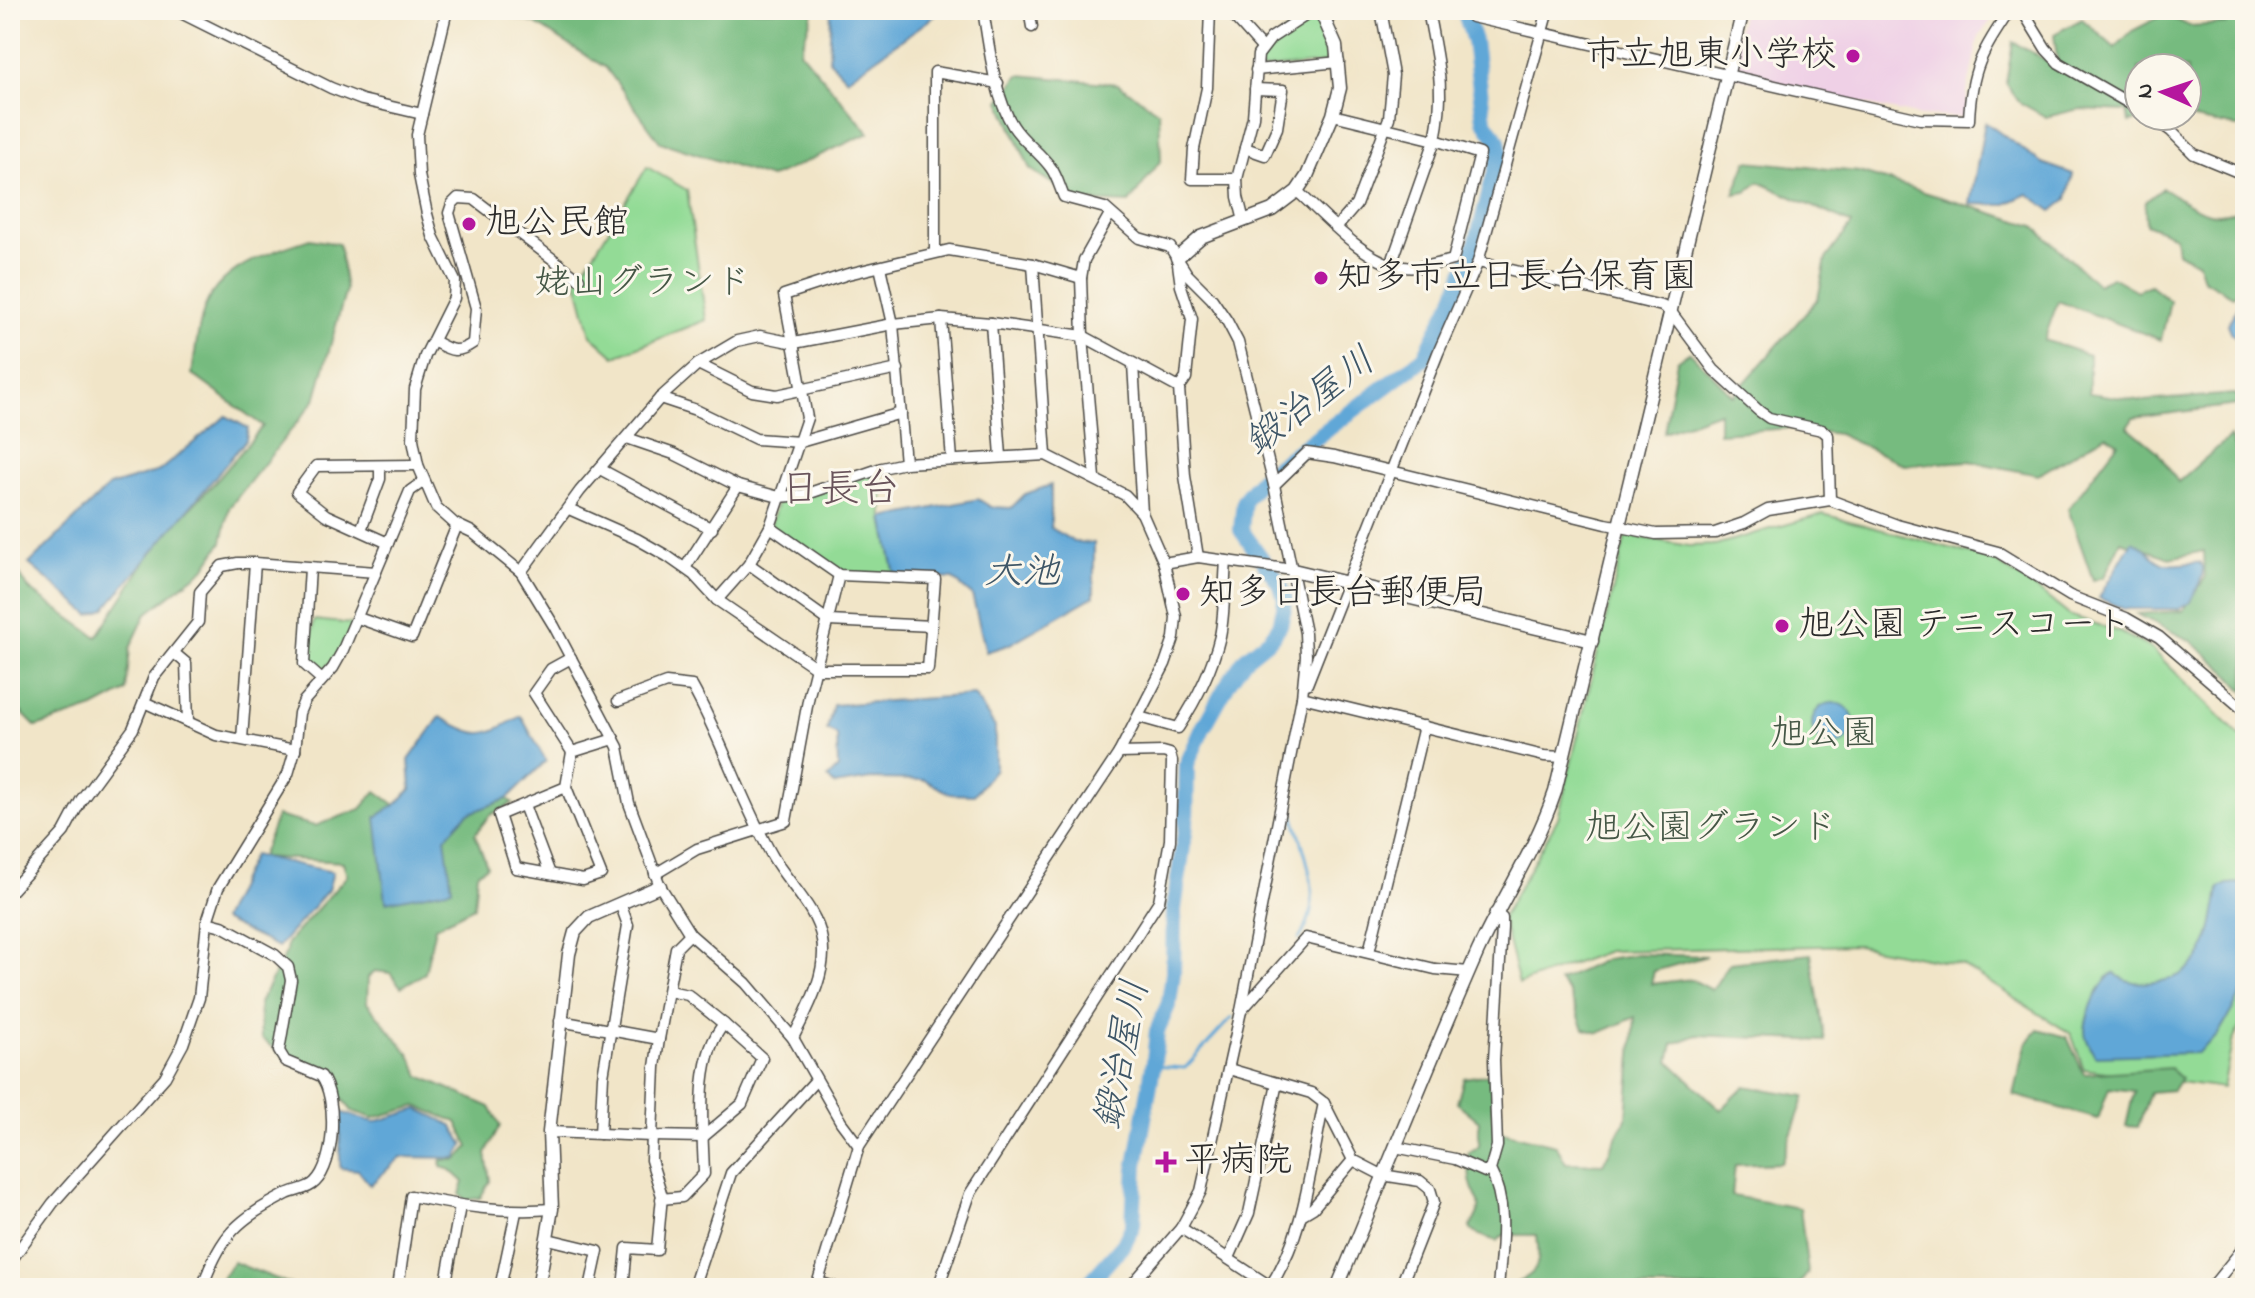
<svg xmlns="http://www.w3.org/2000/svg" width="2255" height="1298" viewBox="0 0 2255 1298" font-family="'Indie Flower','Klee One',sans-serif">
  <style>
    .built { fill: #efd0e6 }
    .green { fill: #93db96; stroke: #5f8360; stroke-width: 2 }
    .forest { fill: #76bb7f; stroke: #507355; stroke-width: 2 }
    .water { fill: #61a7d7; stroke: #466981; stroke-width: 2 }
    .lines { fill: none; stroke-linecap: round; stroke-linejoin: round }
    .stream { stroke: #61a7d7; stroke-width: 3 }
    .river { stroke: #61a7d7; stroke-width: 16 }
    .minor-casing { stroke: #494743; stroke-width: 13 }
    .tertiary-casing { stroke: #494743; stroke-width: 15 }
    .minor { stroke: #fff; stroke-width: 10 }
    .tertiary { stroke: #fff; stroke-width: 12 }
    .poi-dot { fill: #b5179e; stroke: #fbf7ec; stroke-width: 3 }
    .labels { text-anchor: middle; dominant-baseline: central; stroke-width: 6; stroke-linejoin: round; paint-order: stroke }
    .poi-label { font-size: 36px; fill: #2b2b2b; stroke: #fbf7ec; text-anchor: start }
    .park-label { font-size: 36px; fill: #455746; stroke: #fbf7ec }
    .water-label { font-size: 38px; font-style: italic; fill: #3e5667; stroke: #fbf7ec }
    .quarter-label { font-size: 40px; fill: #69545b; stroke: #fbf7ec }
  </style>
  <rect width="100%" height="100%" fill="#fbf7ec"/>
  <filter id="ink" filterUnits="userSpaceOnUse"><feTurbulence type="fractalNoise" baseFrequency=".0125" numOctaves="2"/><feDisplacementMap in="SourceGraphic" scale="16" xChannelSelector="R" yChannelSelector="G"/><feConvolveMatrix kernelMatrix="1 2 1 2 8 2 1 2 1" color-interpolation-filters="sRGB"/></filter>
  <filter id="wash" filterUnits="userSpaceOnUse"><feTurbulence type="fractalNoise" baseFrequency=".006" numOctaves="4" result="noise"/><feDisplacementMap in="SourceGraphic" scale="32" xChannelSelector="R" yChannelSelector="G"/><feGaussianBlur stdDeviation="1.8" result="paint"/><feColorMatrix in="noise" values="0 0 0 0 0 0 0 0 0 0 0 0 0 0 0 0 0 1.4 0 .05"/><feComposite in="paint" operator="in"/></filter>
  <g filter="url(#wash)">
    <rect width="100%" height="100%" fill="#f1e5c8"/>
    <path class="built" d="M1743 10H1999L1979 36 1967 91 1966 115 1962 117 1921 116 1727 75Z"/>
    <g class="green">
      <path d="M1308 13 1318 17 1339 62 1256 70 1258 55Z"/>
      <path d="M647 167 687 190 706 320 615 356 591 335 577 281Z"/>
      <path d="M882 468 883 518 895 575H839L770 527 779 497 804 495Z"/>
      <path d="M1823 514 1991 559 2037 589 2069 615 2120 632 2152 649 2245 741V1015L2232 1043 2223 1088 2084 1069 2071 1034 1962 965 1857 945 1608 951 1519 984 1502 918 1558 818 1626 535 1689 546 1715 545Z"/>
      <path d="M314 620 353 624 335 659 323 670 308 658Z"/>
    </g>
    <g class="forest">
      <path d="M484 10H814L800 51 869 133 770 178 660 142 606 68 534 23Z"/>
      <path d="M2234 10H2245V126L2237 127 2178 116H2187V68H2139V116H2156L2129 122 2127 111 2079 109 2046 117 2019 102 2006 83 2013 42 2058 67 2054 34 2082 19 2115 48 2132 31 2165 14 2189 26 2226 24Z"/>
      <path d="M1019 75 1118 84 1159 112 1161 160 1129 203 1079 201 1030 169 1000 101Z"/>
      <path d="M1747 161 1859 172 2034 226 2097 284 2112 277 2137 291 2150 285 2170 301 2161 340 2058 301 2044 340 2089 355V393L2143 401 2235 394 2245 404 2133 418 2128 427 2157 451 2178 482 2230 437 2245 471V692L2226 671 2191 641 2137 614 2183 611 2205 578 2204 551 2170 558 2121 541 2104 577 2093 580 2068 509 2118 443 2106 435 2038 475 1970 461 1905 465 1838 434 1791 428 1719 433V412L1664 432 1677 361 1690 352 1733 396 1818 299 1826 259 1852 224 1759 182 1746 192 1734 194Z"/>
      <path d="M2163 188C2192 205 2207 223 2241 209L2245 211V283L2233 296 2203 279 2198 263 2177 252 2175 236 2146 224 2145 202Z"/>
      <path d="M310 239 339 244 346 290 315 400 229 508 222 542 204 569 146 614 130 648 126 691 94 708 36 727 10 701V560L30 590 97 637 158 542 219 478 263 426 192 374C195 354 197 332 203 313 215 268 272 251 310 239Z"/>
      <path d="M376 791 395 805 376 817 445 838 467 814 507 799 513 803 490 815 475 834 487 866 477 873 474 907 435 927 425 973 401 987 390 973 375 971 368 977 367 1003 410 1055 420 1076 490 1107 500 1126 486 1153 490 1181 480 1198 466 1200 460 1194 464 1182 451 1170 441 1167V1160H457L469 1147 457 1122 417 1106 373 1118 352 1111 322 1074 287 1059 261 1038 259 1003 286 953 287 943 347 876 343 862 261 857 277 816 315 826 361 809Z"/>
      <path d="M1637 954 1707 956 1654 971 1651 984 1691 979 1712 990 1730 963 1811 954 1825 1041 1697 1035 1673 1044 1669 1061 1721 1110 1745 1086 1805 1096 1781 1163 1735 1165 1732 1196 1800 1208 1808 1273 1796 1288H1507C1538 1272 1541 1271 1537 1235H1504L1497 1241 1479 1235 1470 1228C1488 1197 1476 1207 1470 1180 1469 1171 1469 1162 1468 1153L1479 1146V1121L1457 1103 1464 1078 1491 1074 1494 1130 1556 1145 1566 1163 1603 1164 1627 1117 1635 1017 1599 1033 1584 1029 1569 993 1559 981 1606 959Z"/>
      <path d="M2038 1029 2067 1037 2084 1074 2170 1068 2181 1078 2173 1090 2150 1092 2138 1127 2126 1126 2134 1091 2109 1088 2098 1119 2014 1095 2026 1045Z"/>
      <path d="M233 1262 300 1288H215Z"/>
    </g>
    <g class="water">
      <path d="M831 10H943L847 79 829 60Z"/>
      <path d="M1985 122 2042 163 2073 174 2067 199 2052 211 2028 194 2004 205 1970 204Z"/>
      <path d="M2245 293V343L2232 334 2228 324Z"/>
      <path d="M226 416 248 428 246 440 105 609 90 615 29 564 109 486 159 471Z"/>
      <path d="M1051 485V528L1074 542 1094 543V596L1008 645 986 652 972 595 953 579 895 575 883 518 978 499 991 507 1011 508 1025 494Z"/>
      <path d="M2132 541C2148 547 2151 560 2165 564 2176 566 2188 562 2200 563L2203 567 2202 577 2191 602 2179 609H2124L2099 598Z"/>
      <path d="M974 695 995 727V769L974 795 950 794 925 780 871 779 834 785 828 778 838 768 837 735 827 730 833 705Z"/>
      <circle cx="1833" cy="724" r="21"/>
      <path d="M521 716 546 761 507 799 467 814 445 838 452 889 386 902 376 817 395 805 411 789 409 760 440 717C481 738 481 739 521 716Z"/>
      <path d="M253 855 333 872 328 890 278 947 222 920Z"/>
      <path d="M2238 883 2245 886V988L2217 1036 2197 1053 2095 1056C2091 1048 2085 1040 2085 1031 2086 1014 2100 980 2114 973 2125 983 2140 984 2155 982 2207 976 2212 933 2219 889L2227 884Z"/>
      <path d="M418 1109 452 1125 464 1145 456 1158 401 1157 370 1185 358 1170 340 1168V1112L374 1122Z"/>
    </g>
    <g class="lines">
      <g class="stream">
        <path d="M1290 801C1300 847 1329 896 1299 939"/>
        <path d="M1153 1066 1185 1068 1232 1017"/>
      </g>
      <path class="river" d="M1085 1288 1124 1244 1133 1225 1136 1165 1154 1061 1157 1031 1169 1003 1173 973 1174 909 1186 825 1187 764 1203 728 1227 685 1245 659 1271 638 1280 625 1284 608 1285 599 1280 584 1241 530 1244 500 1263 477 1424 358 1455 296 1477 240 1500 153 1498 141 1484 120 1474 41 1464 10"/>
    </g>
  </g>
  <g filter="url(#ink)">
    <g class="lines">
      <g class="minor-casing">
        <g id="minor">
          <path d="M175 10 331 88 362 100 422 114"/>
          <path d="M447 10 417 135 419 175 427 214 433 236 455 281 454 298 425 356 415 389 413 439 418 465 436 507 455 524 472 532 521 572 554 626 618 747 629 803 660 886 690 934 746 983 793 1038 841 1122 859 1146"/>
          <path d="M983 10C989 45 994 96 1013 126 1023 142 1040 152 1051 168 1057 176 1060 188 1064 197L1105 208 1139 238 1170 247 1187 274 1212 299 1227 321 1238 342 1274 485 1305 633 1306 656 1302 697 1241 1011 1201 1191 1181 1228 1129 1288"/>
          <path d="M1029 10 1032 27"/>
          <path d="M1210 10 1207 88 1194 149 1192 179H1237"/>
          <path d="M1228 10 1262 48"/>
          <path d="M2022 10 2046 49 2059 63 2139 109"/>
          <path d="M1472 17 1920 119 1969 120C1971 69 1982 52 2010 10"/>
          <path d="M1326 19 1342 10"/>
          <path d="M1256 70 1339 62"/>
          <path d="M1333 115 1435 140C1446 86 1437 61 1428 10"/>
          <path d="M2150 116 2171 131 2194 154 2245 175"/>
          <path d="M1245 148 1265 155 1277 128 1283 90 1255 89"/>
          <path d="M1297 191C1324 215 1366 264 1403 267 1420 269 1436 264 1453 260L1480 154 1435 140 1391 265"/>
          <path d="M1244 221 1238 197 1237 179 1253 117 1258 55 1271 38 1314 10"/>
          <path d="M1337 227 1356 205 1389 118 1393 75 1381 10"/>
          <path d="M935 251V72L998 83"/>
          <path d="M1478 262 1662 306 1671 312 1714 370 1759 411 1769 418 1822 430 1828 435 1830 500"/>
          <path d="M1033 264 1046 455"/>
          <path d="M1178 264 1181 286 1192 319 1186 378 1179 388"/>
          <path d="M880 267 893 324 905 463"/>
          <path d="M941 319 952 460"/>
          <path d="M991 323 1001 456"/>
          <path d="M433 341C450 350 456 355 473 343L476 308 449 213 452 204 458 198 474 199 579 279"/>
          <path d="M698 364 752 391 777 395 898 369"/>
          <path d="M1133 364 1142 513"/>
          <path d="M660 398 696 410 756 439 800 442 901 413"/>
          <path d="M627 438 674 454 738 486 779 497 804 495 882 468 905 463 1046 455 1125 495 1142 513 1164 563 1176 617 1174 638 1165 664 1119 753 859 1146 816 1288"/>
          <path d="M600 469 712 529"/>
          <path d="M1095 478 1083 336 1081 278 1084 260 1110 214"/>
          <path d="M1274 485 1307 453 1334 457 1606 524 1656 534 1715 533 1744 523 1768 510 1830 500 1897 525 1998 552 2070 596 2126 618 2159 637 2245 711"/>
          <path d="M569 509 637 539 667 556 694 575 717 600 818 669H928L935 579 839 575 770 527"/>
          <path d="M361 530 380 479V466"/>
          <path d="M388 543 326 515 297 492 316 466 418 465"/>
          <path d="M1164 563 1198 557 1293 570"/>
          <path d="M749 564 829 621 932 626"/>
          <path d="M310 568 304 664 322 680"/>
          <path d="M685 568 738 486"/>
          <path d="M521 572 580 491 660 398 698 364 737 341 760 336 794 343 893 324 941 319 991 323 1083 336 1179 388 1185 476 1198 557"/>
          <path d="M717 600 749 564 770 527 807 418 784 295 848 274 949 250 1033 264 1081 278"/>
          <path d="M358 618 412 637 457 525"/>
          <path d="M174 653 186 663 188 722"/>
          <path d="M1307 684 1438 353 1478 262 1548 10"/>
          <path d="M1302 697 1544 756 1564 757"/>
          <path d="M618 701 666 683 692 686C723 741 741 802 773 857 788 883 817 909 822 940 828 973 807 1010 793 1038"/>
          <path d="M144 702 216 735 295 750"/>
          <path d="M1139 717 1178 728C1197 699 1212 670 1220 636 1225 612 1224 585 1226 561"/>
          <path d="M242 739 255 563"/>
          <path d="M572 752 614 739"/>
          <path d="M566 787 499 815 516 868 583 880 601 874 566 787 572 752 534 693 551 669 571 658"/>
          <path d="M524 805 550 874"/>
          <path d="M655 874 697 849 786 821 809 695 839 575"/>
          <path d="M10 892 64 832 81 800 133 729 154 677 198 622 200 592 222 566 238 563H255L376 572"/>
          <path d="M1495 913 1502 918V928L1494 1060 1497 1146 1490 1170C1509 1204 1501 1250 1498 1288"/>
          <path d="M1369 952 1424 726"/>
          <path d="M1241 1011 1306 938 1435 969 1469 972"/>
          <path d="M560 1021 659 1039 676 948 690 934"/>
          <path d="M659 1039 655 1067 652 1136 703 1137 742 1104 762 1058 724 1024"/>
          <path d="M1229 1069 1311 1093 1324 1103 1353 1160 1382 1175 1420 1181 1430 1189 1434 1202 1400 1288"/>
          <path d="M549 1132 652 1136 651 1160 662 1196 657 1250 627 1248 623 1288"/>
          <path d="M600 1134 603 1076 628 925 620 903"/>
          <path d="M1395 1147 1455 1159 1485 1172 1490 1170"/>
          <path d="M661 1199 682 1197 704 1174C703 1130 694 1058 724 1024L688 995 669 991"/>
          <path d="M1303 1214 1313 1208 1353 1160"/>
          <path d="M1181 1228 1273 1288"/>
          <path d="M548 1239 598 1251 590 1288"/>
          <path d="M1229 1258 1249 1213 1277 1083"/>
          <path d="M10 1262 53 1203 165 1077 183 1044 199 998 207 922 218 888 288 774 295 750 299 713 304 701 333 668 342 652 410 491 424 481"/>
          <path d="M818 1282 838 1288"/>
          <path d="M202 1288C221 1234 237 1220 287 1194 295 1190 309 1189 315 1182 335 1163 338 1098 321 1076L285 1061 279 1051 291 980 288 967 275 955 222 926 207 922"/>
          <path d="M398 1288 411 1196C459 1206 504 1213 552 1209"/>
          <path d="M445 1288 460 1206"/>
          <path d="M500 1288 516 1212"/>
          <path d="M693 1288 731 1173 816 1080"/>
          <path d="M938 1288 970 1194 1159 901 1170 840 1172 761 1170 754 1163 752 1119 753"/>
          <path d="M1269 1288C1306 1233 1310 1166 1324 1103"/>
          <path d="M2211 1288 2245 1246"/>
        </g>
      </g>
      <g class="tertiary-casing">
        <g id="tertiary">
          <path d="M1177 258 1201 237 1272 210 1297 191 1307 176 1333 115 1340 88 1336 46 1320 10"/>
          <path d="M1293 570 1592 641"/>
          <path d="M538 1288 552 1209 549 1132 569 954 575 932 589 917 660 886"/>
          <path d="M1337 1288C1384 1176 1429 1062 1478 951 1503 897 1536 848 1555 792L1743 10"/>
        </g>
      </g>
      <use href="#minor" class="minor"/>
      <use href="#tertiary" class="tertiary"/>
    </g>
  </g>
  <g class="poi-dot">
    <circle cx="1853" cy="56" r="8"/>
    <circle cx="469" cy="224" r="8"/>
    <circle cx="1321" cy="278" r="8"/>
    <circle cx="1183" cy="594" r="8"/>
    <circle cx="1782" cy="626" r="8"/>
    <path d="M1162 1150h8v8h8v8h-8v8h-8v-8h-8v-8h8z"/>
  </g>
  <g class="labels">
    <g class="poi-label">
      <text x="1837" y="56" text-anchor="end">市立旭東小学校</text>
      <text x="485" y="224">旭公民館</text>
      <text x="1337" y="278">知多市立日長台保育園</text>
      <text x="1199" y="594">知多日長台郵便局</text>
      <text x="1798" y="626">旭公園 テニスコート</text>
      <text x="1184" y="1162">平病院</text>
    </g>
    <g class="park-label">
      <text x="643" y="284">姥山グランド</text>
      <text x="1824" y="735">旭公園</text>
      <text x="1711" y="829">旭公園グランド</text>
    </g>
    <g class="water-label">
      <text transform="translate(1311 403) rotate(-37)">鍛治屋川</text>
      <text x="1022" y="574">大池</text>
      <text transform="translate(1124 1055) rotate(-79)">鍛治屋川</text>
    </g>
    <g class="quarter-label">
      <text x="840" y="491">日長台</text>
    </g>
  </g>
  <rect width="2255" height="1298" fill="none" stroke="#fbf7ec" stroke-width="40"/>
  <g transform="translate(2163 92) rotate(273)"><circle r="38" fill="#fbf7ec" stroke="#a8a59f" stroke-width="2"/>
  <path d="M0-6L14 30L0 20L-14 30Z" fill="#b5179e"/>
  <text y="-12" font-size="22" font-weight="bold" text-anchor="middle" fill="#2b2b2b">N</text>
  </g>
</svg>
